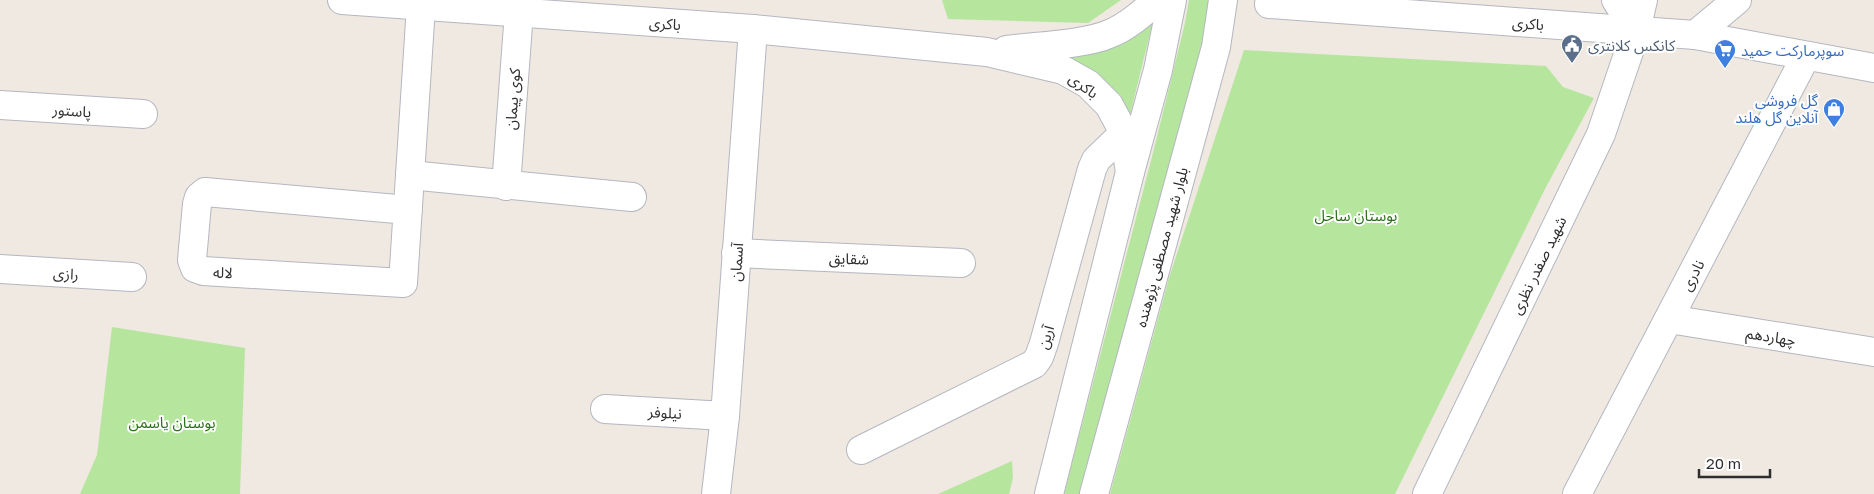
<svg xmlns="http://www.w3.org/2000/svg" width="1874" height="494" viewBox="0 0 1874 494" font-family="'Golos Text','Noto Sans Arabic',sans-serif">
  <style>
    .green { fill: #b6e59e }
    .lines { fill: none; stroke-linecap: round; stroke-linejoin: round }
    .minor-casing { stroke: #b4b7c1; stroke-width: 30 }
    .tertiary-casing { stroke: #b4b7c1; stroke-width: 30 }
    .secondary-casing { stroke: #b4b7c1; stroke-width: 30 }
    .minor { stroke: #fff; stroke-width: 28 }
    .tertiary { stroke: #fff; stroke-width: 28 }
    .secondary { stroke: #fff; stroke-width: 28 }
    .labels { text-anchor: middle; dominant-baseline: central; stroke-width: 4; stroke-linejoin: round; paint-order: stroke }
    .street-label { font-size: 15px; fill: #2e2e2e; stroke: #fff }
    .service-label { font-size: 15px; fill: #4e5e75; stroke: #fff; text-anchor: start }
    .shop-label { font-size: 15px; fill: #366cbe; stroke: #fff; text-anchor: start }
    .park-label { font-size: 15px; fill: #2c6e1b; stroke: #fff }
  </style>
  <rect width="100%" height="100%" fill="#efe9e1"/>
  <g class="green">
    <path d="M942 0H1121L1088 23 948 19Z"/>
    <path d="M1189 0H1211L1207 25 1086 494H1064L1153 153 1185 23Z"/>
    <path d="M1156 9 1127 127 1043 51Z"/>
    <path d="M1244 50 1546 66 1563 87 1594 98 1546 187 1395 494H1110L1169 278Z"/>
    <path d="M112 327 245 348 240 494H80L97 455Z"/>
    <path d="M1012 461 1013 478 1009 494H938Z"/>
  </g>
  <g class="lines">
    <g class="minor-casing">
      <g id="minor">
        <path d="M1616 0 1636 31"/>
        <path d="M1636 31 1643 0"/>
        <path d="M0 105 143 114"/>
        <path d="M410 175 632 197"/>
        <path d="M506 186 519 12"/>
        <path d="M408 210 205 192 199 197 197 204 192 260 195 268 203 271 403 283 421 6"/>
        <path d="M736 253 961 263"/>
        <path d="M0 269 132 277"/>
        <path d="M1669 319 1874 352"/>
        <path d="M605 409 725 416"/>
        <path d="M861 450 1034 364 1039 357 1044 343 1092 169 1096 160 1124 133"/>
        <path d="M716 494 725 416 753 29"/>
      </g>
    </g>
    <g class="tertiary-casing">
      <g id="tertiary">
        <path d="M342 0 753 29 987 52 1063 70 1088 84 1109 105 1124 133 1130 172"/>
        <path d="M1269 4 1695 35 1874 68"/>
        <path d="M1695 35 1737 0"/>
        <path d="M1006 50C1034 46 1084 45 1109 34 1125 28 1145 12 1156 0"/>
        <path d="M1427 494 1601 134 1636 31"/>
        <path d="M1577 494 1806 56"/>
      </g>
    </g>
    <g class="secondary-casing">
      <g id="secondary">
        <path d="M1049 494 1130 172 1158 70 1172 0"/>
        <path d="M1094 494 1216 47 1223 0"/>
      </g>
    </g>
    <use href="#minor" class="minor"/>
    <use href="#tertiary" class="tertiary"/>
    <use href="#secondary" class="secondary"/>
  </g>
  <defs>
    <g id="civic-pin" transform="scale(1.125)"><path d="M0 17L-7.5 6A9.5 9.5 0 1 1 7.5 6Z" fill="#5c6f8a" stroke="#fff"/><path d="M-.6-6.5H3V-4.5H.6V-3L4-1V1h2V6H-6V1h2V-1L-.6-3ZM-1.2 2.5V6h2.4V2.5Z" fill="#fff"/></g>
    <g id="supermarket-pin" transform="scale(1.125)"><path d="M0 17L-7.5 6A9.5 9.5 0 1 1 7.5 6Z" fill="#3f7fe0" stroke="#fff"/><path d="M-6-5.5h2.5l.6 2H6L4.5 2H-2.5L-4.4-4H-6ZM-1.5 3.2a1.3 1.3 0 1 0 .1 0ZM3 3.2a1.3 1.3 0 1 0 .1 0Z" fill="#fff"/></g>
    <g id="shop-pin" transform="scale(1.125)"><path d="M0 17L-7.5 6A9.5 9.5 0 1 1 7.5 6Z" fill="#3f7fe0" stroke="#fff"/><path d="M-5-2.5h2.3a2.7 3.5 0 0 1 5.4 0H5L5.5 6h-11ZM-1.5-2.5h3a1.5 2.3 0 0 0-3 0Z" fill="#fff"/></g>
  </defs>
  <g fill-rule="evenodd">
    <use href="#civic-pin" x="1572" y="45"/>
    <use href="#supermarket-pin" x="1725" y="50"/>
    <use href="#shop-pin" x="1834" y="109"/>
  </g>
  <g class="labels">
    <g class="street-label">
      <text transform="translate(665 23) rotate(4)">باکری</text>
      <text transform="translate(1528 23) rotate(4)">باکری</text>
      <text transform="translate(1084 85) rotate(36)">باکری</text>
      <text transform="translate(512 99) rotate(-86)">کوی پیمان</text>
      <text transform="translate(72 110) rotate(4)">پاستور</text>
      <text transform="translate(1161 247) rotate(-75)">بلوار شهید مصطفی پژوهنده</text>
      <text transform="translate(849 258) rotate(2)">شقایق</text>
      <text transform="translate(736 262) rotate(-86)">آسمان</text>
      <text transform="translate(1538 265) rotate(-64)">شهید صفدر نظری</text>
      <text transform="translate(223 272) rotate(3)">لاله</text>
      <text transform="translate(66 273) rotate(4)">رازی</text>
      <text transform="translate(1692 275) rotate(-62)">نادری</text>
      <text transform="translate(1771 336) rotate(9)">چهاردهم</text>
      <text transform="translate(1045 337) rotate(-73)">آرین</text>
      <text transform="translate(665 412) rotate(3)">نیلوفر</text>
    </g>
    <g class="service-label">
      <text x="1588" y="45">کانکس کلانتری</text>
    </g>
    <g class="shop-label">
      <text x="1741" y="50">سوپرمارکت حمید</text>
      <text x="1818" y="100" text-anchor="end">گل فروشی<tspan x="1818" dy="17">آنلاین گل هلند</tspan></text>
    </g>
    <g class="park-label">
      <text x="1356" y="215">بوستان ساحل</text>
      <text x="172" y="422">بوستان یاسمن</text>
    </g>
  </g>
  <path d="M1699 469v8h71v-8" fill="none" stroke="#2e2e2e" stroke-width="2.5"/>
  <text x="1706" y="469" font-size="15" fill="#2e2e2e" stroke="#ffffff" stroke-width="4" paint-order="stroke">20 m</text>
</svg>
